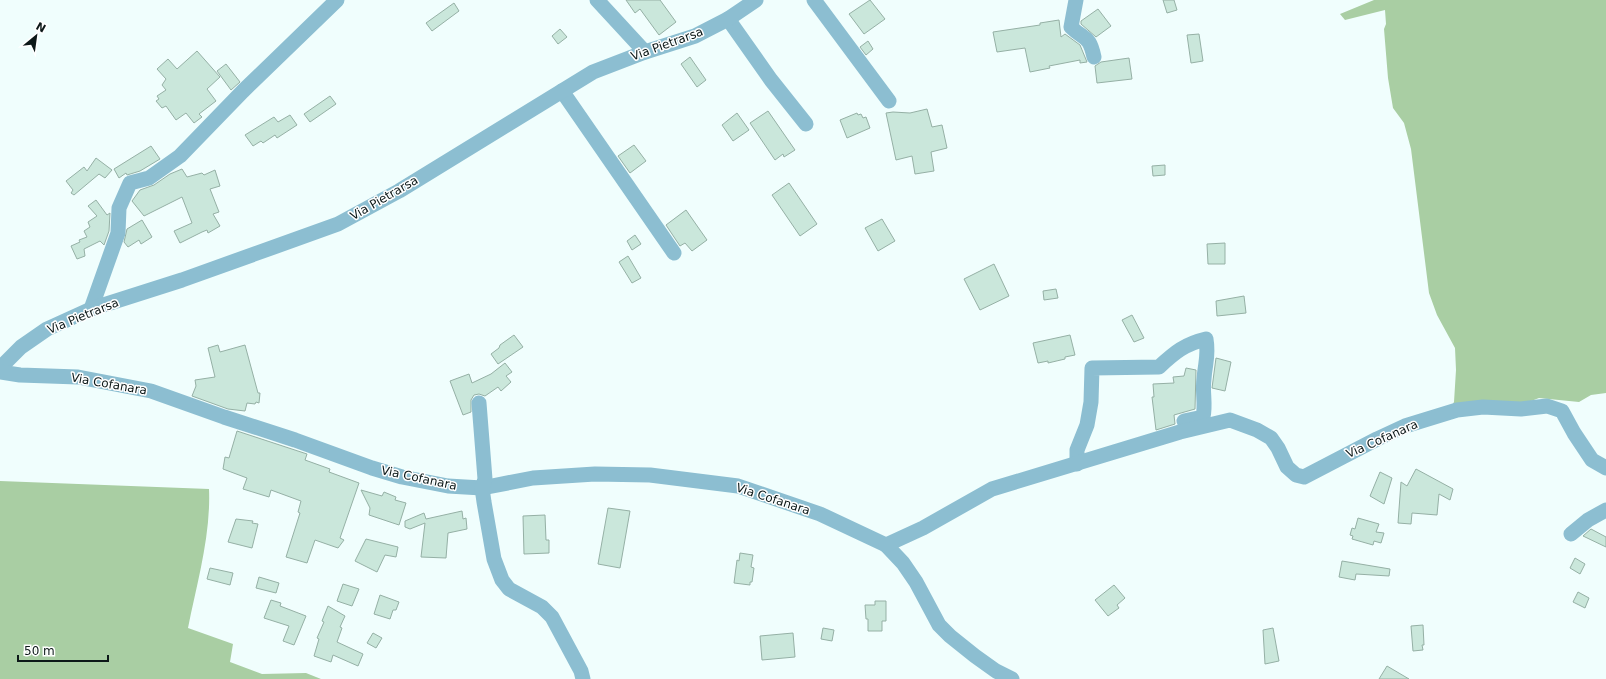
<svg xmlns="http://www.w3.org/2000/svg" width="1606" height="679" viewBox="0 0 1606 679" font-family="'DejaVu Sans',sans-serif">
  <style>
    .forest { fill: #a9cea3 }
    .building { fill: #cae7db; stroke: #95b0a5 }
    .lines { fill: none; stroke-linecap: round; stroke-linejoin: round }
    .minor { stroke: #8cbed1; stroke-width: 15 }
    .labels { text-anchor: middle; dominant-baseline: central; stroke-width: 3; stroke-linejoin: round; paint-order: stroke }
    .street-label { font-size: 12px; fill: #0c1818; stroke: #fff }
  </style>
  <rect width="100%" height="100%" fill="#f0fefd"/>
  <g class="forest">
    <path d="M1374 0H1606V393L1591 395 1579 402 1539 398 1526 403 1451 407 1454 402 1456 370 1455 348 1437 315 1429 293 1411 149 1404 123 1393 108 1388 78 1384 29 1386 24 1385 10 1345 20 1340 14Z"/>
    <path d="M0 481 209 489C211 535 197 583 188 628L233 644 230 662 262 674 306 673 321 679H0Z"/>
  </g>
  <g class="building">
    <path d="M626 0H660L676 22 659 35 640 9 635 13Z"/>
    <path d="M870 0 885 19 864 34 849 14Z"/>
    <path d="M1163 0H1174L1177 10 1167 13Z"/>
    <path d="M454 3 459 11 432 31 426 23Z"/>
    <path d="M1098 9 1111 26 1096 37 1081 24V21Z"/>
    <path d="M1059 20 1061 37 1065 34 1080 45 1087 62 1080 63V60L1049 66 1050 68 1030 72 1025 48 997 52 993 32 1040 25V23Z"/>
    <path d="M560 29 567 37 558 44 552 36Z"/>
    <path d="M1199 34 1203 61 1191 63 1187 35Z"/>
    <path d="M868 41 873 49 866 55 860 47Z"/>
    <path d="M197 51 220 77 207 89 216 101 199 114 202 117 194 123 186 113 176 120 166 106 162 108 156 101 159 99 157 96 166 90 162 85 166 79 157 69 168 59 177 69Z"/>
    <path d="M690 57 706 80 697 87 681 64Z"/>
    <path d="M1129 58 1132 79 1097 83 1095 66 1101 62Z"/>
    <path d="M226 64 240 82 231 90 217 71Z"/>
    <path d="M330 96 336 104 310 122 304 114Z"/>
    <path d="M927 109 932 127 942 125 947 148 931 152 934 171 915 174 912 156 896 160 886 113 893 112 910 113Z"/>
    <path d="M768 111 795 150 784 157 783 154 775 160 750 123Z"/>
    <path d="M737 113 749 130 733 141 722 125Z"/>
    <path d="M857 113 858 115 861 114 863 118 866 117 870 128 847 138 840 120Z"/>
    <path d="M290 115 297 125 277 138 275 135 263 143 261 141 253 146 245 135 274 117 278 122Z"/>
    <path d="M634 145 646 161 630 173 618 156Z"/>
    <path d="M151 146 160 159 140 171 127 175 126 173 119 178 114 169Z"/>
    <path d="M96 158 112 170 105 178 99 174 74 195 71 193 73 190 66 181 84 167 87 171Z"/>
    <path d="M1165 165V175L1153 176 1152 166Z"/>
    <path d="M182 169 187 177 202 173 204 175 215 170 220 186 210 189 219 212 213 214 220 226 208 233 207 230 202 232 180 243 174 231 192 223 182 197 144 216 132 201 140 190 154 185 170 174Z"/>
    <path d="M789 183 817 224 800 236 772 195Z"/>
    <path d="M96 200 107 215 110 213 109 231 104 245 100 241 84 249 85 256 77 259 71 246 80 242 79 240 87 237 84 231 90 227 88 222 97 216 88 206Z"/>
    <path d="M686 210 707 240 692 251 685 243 680 246 666 225Z"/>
    <path d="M882 219 895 241 878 251 865 228Z"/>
    <path d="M142 220 152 237 141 244 139 240 128 247 124 242 127 229Z"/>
    <path d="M635 235 641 244 632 250 627 241Z"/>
    <path d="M1225 243V264H1208L1207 244Z"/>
    <path d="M628 256 641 278 632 283 619 262Z"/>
    <path d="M994 264 1009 296 980 310 964 279Z"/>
    <path d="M1056 289 1058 298 1044 300 1043 291Z"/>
    <path d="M1244 296 1246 313 1217 316 1216 301Z"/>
    <path d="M1132 315 1144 338 1134 342 1122 320Z"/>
    <path d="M514 335 523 347 498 364 491 354 499 348 500 345Z"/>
    <path d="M1070 335 1075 355 1065 357V359L1048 363V361L1038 363 1033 343Z"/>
    <path d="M218 345 220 352 245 345 258 393H260L259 403 256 402 255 404 247 403 245 411 228 409 192 396 196 386 195 380 215 377 208 348Z"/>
    <path d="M1216 358 1231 362 1225 391 1212 388Z"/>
    <path d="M505 363 512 372 506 376 511 382 501 391 498 387 485 396 479 394 474 395 471 400V412L463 415 450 381 469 374 472 383 491 374Z"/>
    <path d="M1186 368 1196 370 1195 409 1174 415 1175 424 1156 430 1152 397H1154L1153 384 1174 383 1173 377 1184 376Z"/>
    <path d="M237 431 307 454 305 460 330 469 329 472 359 483 340 538 344 540 338 548 315 540 307 563 286 557 300 513 298 512 301 501 271 490 269 497 243 489 247 478 223 469 225 457 229 458Z"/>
    <path d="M1416 469 1453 489 1450 500 1439 494 1437 515 1412 513 1411 524 1398 523 1401 482 1407 486Z"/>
    <path d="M1380 472 1392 478 1384 504 1370 496Z"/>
    <path d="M361 490 382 496 384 492 396 497 395 500 406 503 399 525 369 515 370 508Z"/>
    <path d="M608 508 630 511 620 568 598 564Z"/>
    <path d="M462 511 463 519 466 518 467 529 448 533 446 558 421 557 425 523 410 529 405 527V521L424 513 426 519Z"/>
    <path d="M545 515 546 540H549V553L524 554 523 516Z"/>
    <path d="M1358 518 1379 524 1376 532 1384 533 1381 543 1374 541 1373 545 1352 539 1353 536 1350 535 1352 528 1355 529Z"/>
    <path d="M236 519 253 521 252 523 258 524 252 548 228 542Z"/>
    <path d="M1591 529 1606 537V547L1583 536Z"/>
    <path d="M366 539 398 547 396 557 385 555 377 572 355 561Z"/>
    <path d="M740 553 753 555 751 567 754 568 752 582H750V585L734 583 737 560 739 561Z"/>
    <path d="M1575 558 1585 564 1580 574 1570 568Z"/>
    <path d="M1342 561 1390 569 1389 576 1356 574 1355 580 1339 577Z"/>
    <path d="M210 568 233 573 230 585 207 579Z"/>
    <path d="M259 577 279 583 276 593 256 588Z"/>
    <path d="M343 584 359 589 352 606 337 601Z"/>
    <path d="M1114 585 1125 598 1117 605 1119 608 1108 616 1095 600Z"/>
    <path d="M1578 592 1589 598 1585 608 1573 602Z"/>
    <path d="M380 595 399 602 396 610H393L390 619 374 614Z"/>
    <path d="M271 600 281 603 280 606 306 616 294 645 283 641 289 626 264 618Z"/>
    <path d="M875 601H886V621H882V631H868V619H866L865 605H875Z"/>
    <path d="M328 606 345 616 340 627 342 628 337 642 363 654 358 666 333 655 331 662 314 656 319 639 317 638 324 622 322 621Z"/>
    <path d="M1423 625 1424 645H1422L1423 650 1413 651 1411 626Z"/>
    <path d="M823 628 834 630 832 641 821 639Z"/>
    <path d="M1273 628 1279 661 1265 664 1263 630Z"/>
    <path d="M373 633 382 638 376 648 367 643Z"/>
    <path d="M793 633 795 657 762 660 760 636Z"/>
    <path d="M1387 666 1409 679H1379Z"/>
  </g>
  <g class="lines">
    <g class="minor">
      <path d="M597 0 645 52"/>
      <path d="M814 0 889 101"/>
      <path d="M1076 0 1071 27C1085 41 1089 34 1094 57"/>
      <path d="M728 19 771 80 806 124"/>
      <path d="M562 91 674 253"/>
      <path d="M91 309 118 233 119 208 130 183 149 178 180 156 243 91 337 0"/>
      <path d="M0 368 21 347 47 329 91 309 182 280 338 224 399 191 593 72 645 52 695 36 728 19 756 0"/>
      <path d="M0 372 20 375 78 377 151 391 224 417 295 440 372 468 402 477 448 486 482 488 533 478 595 474 650 475 738 486 820 514 886 545 903 563 916 582 939 625 950 636 975 656 996 671 1012 679"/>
      <path d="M479 403 485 479 482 488 484 502 494 559 502 580 509 589 542 607 552 617 581 671 583 679"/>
      <path d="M1077 464V450L1087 425 1091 402 1092 368 1159 367C1175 352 1185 344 1206 339 1209 356 1205 363 1204 379 1202 392 1206 404 1203 417L1184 421"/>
      <path d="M1571 534 1588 520 1606 510"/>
      <path d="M886 545 923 528 992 489 1180 432 1230 420 1257 430 1271 438 1278 448 1287 467 1296 475 1304 477 1377 439 1405 426 1457 410 1483 407 1521 409 1547 406 1562 411 1574 433 1592 460 1606 468"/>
    </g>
  </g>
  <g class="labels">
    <g class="street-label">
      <text transform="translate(667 44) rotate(-20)">Via Pietrarsa</text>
      <text transform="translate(384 198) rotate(-30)">Via Pietrarsa</text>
      <text transform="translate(83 316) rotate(-22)">Via Pietrarsa</text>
      <text transform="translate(109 384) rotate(10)">Via Cofanara</text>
      <text transform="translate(1382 439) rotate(-24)">Via Cofanara</text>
      <text transform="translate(419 478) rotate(12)">Via Cofanara</text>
      <text transform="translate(773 499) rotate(18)">Via Cofanara</text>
    </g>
  </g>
  <g transform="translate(36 36) rotate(29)" stroke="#ffffff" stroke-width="3" paint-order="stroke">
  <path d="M0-3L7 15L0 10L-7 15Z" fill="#0c1818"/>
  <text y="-6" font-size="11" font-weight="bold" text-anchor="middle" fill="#0c1818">N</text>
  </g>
  <path d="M18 655v6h90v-6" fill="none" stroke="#0c1818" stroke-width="2"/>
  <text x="24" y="655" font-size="12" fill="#0c1818" stroke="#ffffff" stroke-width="3" paint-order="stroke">50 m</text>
</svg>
